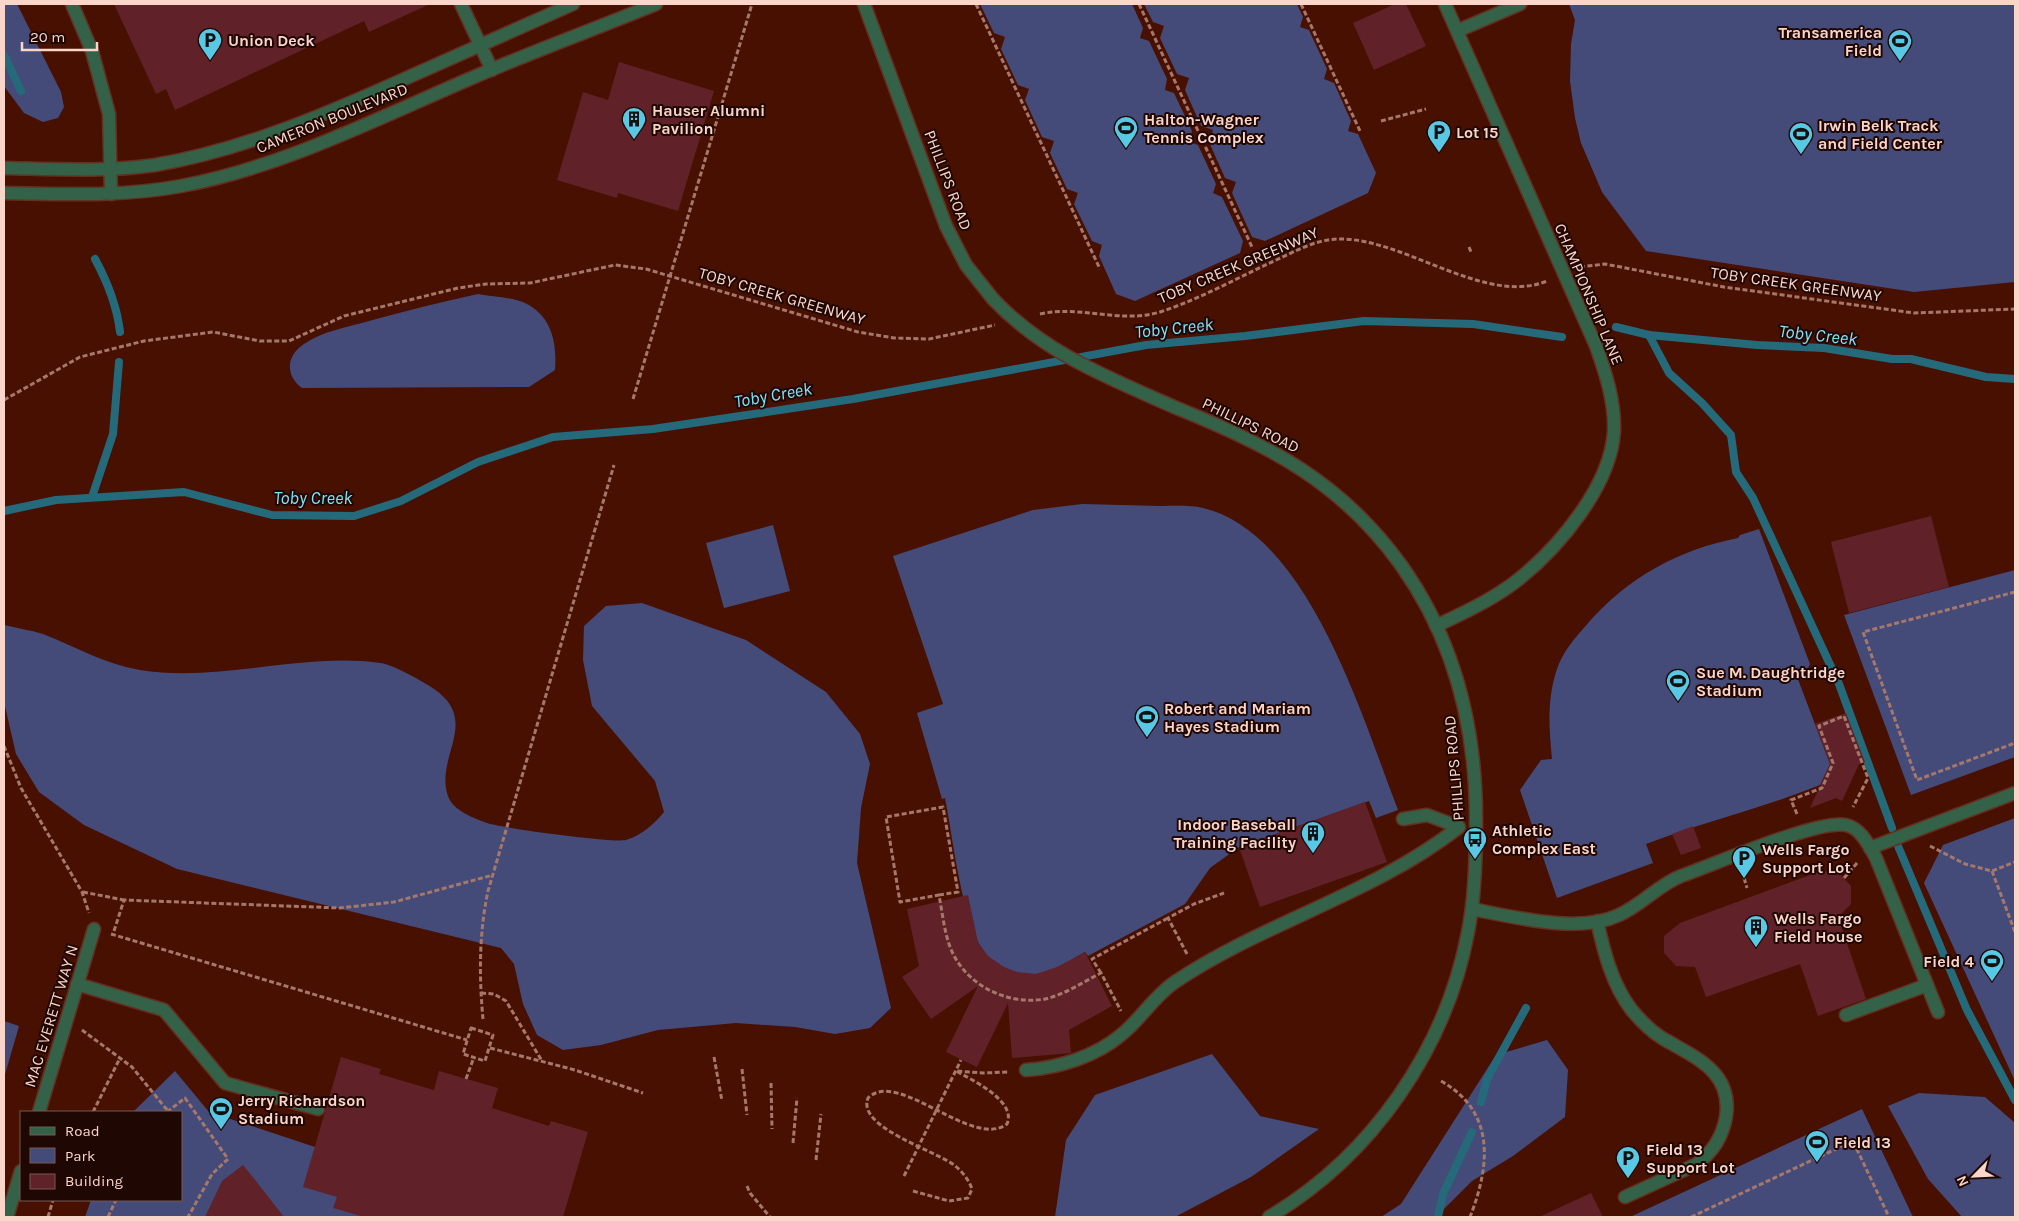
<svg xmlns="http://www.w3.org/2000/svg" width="2019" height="1221" viewBox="0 0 2019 1221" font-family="Karla,sans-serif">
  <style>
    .green { fill: #444b79 }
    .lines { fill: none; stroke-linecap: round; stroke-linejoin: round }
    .stream { stroke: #256a7b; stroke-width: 8 }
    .building { fill: #602228 }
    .service-casing { stroke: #643021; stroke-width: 15 }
    .tertiary-casing { stroke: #643021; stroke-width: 15 }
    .path { stroke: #a6786c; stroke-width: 3; stroke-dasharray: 5 2.5; stroke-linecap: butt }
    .service { stroke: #346248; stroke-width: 12 }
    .tertiary { stroke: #346248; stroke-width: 12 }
    .tertiary-bridge-casing { stroke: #643021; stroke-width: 15; stroke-linecap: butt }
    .tertiary-bridge { stroke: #346248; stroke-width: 12 }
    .labels { text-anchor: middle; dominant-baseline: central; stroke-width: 4; stroke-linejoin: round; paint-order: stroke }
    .poi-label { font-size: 16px; font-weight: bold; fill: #fad5ca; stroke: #1f0703; text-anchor: start }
    .street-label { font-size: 16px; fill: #fad5ca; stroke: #1f0703 }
    .water-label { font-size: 18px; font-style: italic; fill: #83e2fb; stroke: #1f0703 }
  </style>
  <rect width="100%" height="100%" fill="#481001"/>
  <g class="green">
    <path d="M4 4H17L61 92 64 107 58 118 43 122 24 113 4 86Z"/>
    <path d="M980 4H1132L1143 28 1140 38 1149 41 1167 79 1165 90 1174 93 1192 131 1189 142 1198 145 1216 184 1213 193 1222 197 1243 241 1240 253 1135 301 1116 294 1099 256 1102 245 1092 241 1074 204 1078 193 1067 189 1050 153 1054 141 1042 137 1025 100 1029 89 1018 85 1001 49 1005 37 994 33Z"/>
    <path d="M1144 4H1297L1303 17 1300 27 1309 30 1327 69 1324 79 1334 83 1351 121 1348 131 1358 134 1376 173 1368 193 1265 241 1252 237 1232 193 1236 182 1225 178 1209 142 1213 130 1201 126 1185 90 1189 78 1177 74 1160 38 1164 26 1153 22Z"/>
    <path d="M1569 4H2015V282L1914 292 1646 251 1602 192 1581 143 1575 118 1570 81 1571 44 1575 20Z"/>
    <path d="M478 294C492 297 512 297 525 303 552 316 557 343 555 370L529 387 302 388C285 375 286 356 304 344 323 331 348 327 369 321 405 311 441 302 478 294Z"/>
    <path d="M1082 504C1108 505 1135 505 1161 506 1175 506 1190 505 1203 508 1309 533 1363 720 1398 810L1376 818 1369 801 1239 847 1210 868 1185 904 1088 956 1085 952C1070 960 1054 972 1036 974 1018 976 997 967 985 953 962 923 953 838 945 798L942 799 917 713 943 704 893 556 1033 510Z"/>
    <path d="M773 525 790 591 724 608 706 543Z"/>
    <path d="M1759 529 1810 664 1807 670 1796 674 1830 764 1820 785C1763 808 1703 822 1646 844L1653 863 1557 898 1520 790 1541 760 1552 759C1549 729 1547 701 1556 672 1562 652 1575 638 1589 622 1629 577 1678 550 1738 538L1740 535Z"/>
    <path d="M2015 570V757L1911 795 1844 615Z"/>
    <path d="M642 603 746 640 826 692 860 734 870 764 861 808 857 863 891 1008 870 1028 835 1034 795 1027 736 1023 658 1030 601 1045 563 1050 537 1035 523 1004 514 964 501 948 177 869 84 825 39 792 16 754 4 702V625C16 628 30 630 43 634 76 647 105 664 140 670 219 683 302 652 380 663 392 664 420 680 431 687 483 720 434 756 448 796 453 811 474 818 487 823 501 828 613 843 626 840 641 836 655 823 664 812L655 781 592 706 583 660 584 626 606 606Z"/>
    <path d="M2015 818V1081L1924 883 1943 845Z"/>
    <path d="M4 1021 19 1026 4 1078Z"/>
    <path d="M1547 1040 1568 1070 1565 1117 1513 1156 1472 1181 1436 1217H1381L1401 1204 1496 1055Z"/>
    <path d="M1212 1054 1260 1116 1319 1129 1251 1177 1175 1217H1055L1066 1140 1095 1095Z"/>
    <path d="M175 1071 209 1112 315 1147 551 1217H85L91 1200H181V1112H133Z"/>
    <path d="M1919 1093 1985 1097 2015 1123V1217H1962L1928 1179 1888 1106Z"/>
    <path d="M1862 1109 1913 1217H1630Z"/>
  </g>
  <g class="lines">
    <g class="stream">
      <path d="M4 55 21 91"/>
      <path d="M95 259C108 283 117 306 120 332"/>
      <path d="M1616 327 1649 335 1757 345 1824 348 1892 359H1911L1986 377 2015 379"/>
      <path d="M1649 335 1669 373 1702 403 1731 435 1736 472 1753 498 1839 684 1892 828"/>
      <path d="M92 497 113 434 119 362"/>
      <path d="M4 511 56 500 184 492 272 515 354 516 401 501 478 462 553 437 653 429 747 415 853 399 1146 345 1245 336 1364 321 1473 324 1562 337"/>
      <path d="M1898 846 1967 1010 2015 1100"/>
      <path d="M1481 1102 1487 1079 1526 1008"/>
      <path d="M1438 1217 1443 1194 1472 1132"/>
    </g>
  </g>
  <g class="building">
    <path d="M114 4H430L369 32 364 21 175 110 166 89 156 94Z"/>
    <path d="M1395 4H1406L1426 46 1374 70 1353 23Z"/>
    <path d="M619 62 714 91 678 211 618 193 617 198 557 180 583 92 608 100Z"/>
    <path d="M1931 516 1949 587 1849 613 1831 542Z"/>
    <path d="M1846 713 1865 762 1859 764 1842 801 1836 798 1810 808 1830 764 1815 724Z"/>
    <path d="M1365 802 1387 862 1260 907 1239 847Z"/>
    <path d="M1693 826 1701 848 1681 855 1672 834Z"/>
    <path d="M1821 871 1839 873 1851 886V904L1838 917 1866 999 1818 1016 1800 964 1706 997 1695 967 1676 966 1664 953V936L1680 923Z"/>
    <path d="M968 895 978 942 988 956 1004 967 1017 972 1036 974 1057 967 1085 952 1112 1006 1069 1030 1071 1053 1012 1058 1008 1003 977 1067 946 1052 978 986 931 1019 902 977 919 966 907 909Z"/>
    <path d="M341 1057 381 1069 379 1074 434 1090 439 1071 498 1088 492 1108 549 1126 551 1121 588 1132 563 1217H364L333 1208 337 1197 303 1187Z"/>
    <path d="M243 1165 252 1176 284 1217H205L222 1181Z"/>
    <path d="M1591 1193 1603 1217H1539Z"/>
  </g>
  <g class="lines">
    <g class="service-casing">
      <g id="service">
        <path d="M72 4 92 51 109 114 111 194"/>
        <path d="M461 4 492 70"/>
        <path d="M1457 31 1520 4"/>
        <path d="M1436 626C1465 612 1494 599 1519 579 1560 546 1611 485 1614 431 1615 402 1606 374 1596 346L1445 4"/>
        <path d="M1870 848 2015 793"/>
        <path d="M1472 909C1514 917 1579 934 1619 915 1642 905 1658 885 1681 876 1713 865 1818 819 1846 825 1861 828 1869 846 1876 858L1938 1012"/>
        <path d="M1597 921C1604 952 1612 984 1631 1009 1639 1019 1651 1031 1662 1038 1694 1057 1733 1071 1726 1117 1722 1138 1713 1151 1697 1164L1625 1197"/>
        <path d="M77 984 164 1010 225 1083 318 1109"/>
        <path d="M1846 1015 1927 985"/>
        <path d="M1026 1070C1059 1068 1096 1056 1121 1035 1141 1019 1154 996 1175 982 1264 922 1374 894 1459 827L1427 815 1403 819"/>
        <path d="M39 1112 94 929"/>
        <path d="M7 1217 21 1171"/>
      </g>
    </g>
    <g class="tertiary-casing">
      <g id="tertiary">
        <path d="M864 4 946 226 966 265 993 299"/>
        <path d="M4 168C52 169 107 172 155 165 244 150 329 113 411 76 465 52 519 28 573 4"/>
        <path d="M4 193C63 194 122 197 181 186 283 167 378 118 474 77 534 51 595 29 656 4"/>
        <path d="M1179 409C1271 446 1342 483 1401 565 1456 642 1477 733 1476 826 1476 861 1475 897 1468 932 1446 1049 1372 1156 1269 1217"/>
      </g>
    </g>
    <g class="path">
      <path d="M976 4 1100 269"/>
      <path d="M1139 4 1252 247"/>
      <path d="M1301 4 1360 131"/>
      <path d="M1381 121 1426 109"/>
      <path d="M1469 247 1471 252"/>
      <path d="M1580 267 1605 264 1724 287 1914 313 2015 309"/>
      <path d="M1040 314C1080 305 1120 324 1160 312 1200 299 1237 278 1274 261 1296 251 1318 238 1342 239 1407 240 1486 306 1547 281"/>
      <path d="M633 399 752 4"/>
      <path d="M4 400 80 357 144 341 213 332 260 341H289L344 316 458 288 486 284 530 283 615 265 646 269 858 332 894 338 929 339 995 325"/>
      <path d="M2015 592 1863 632 1917 780 2015 743"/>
      <path d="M4 746 21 788 82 892 89 913"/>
      <path d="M1797 814 1791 800 1822 788 1833 763 1819 726 1844 716 1868 778 1853 807"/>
      <path d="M1930 846 1965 864 1992 871 2015 862"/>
      <path d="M1742 871 1747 888"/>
      <path d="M1992 871 2015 932"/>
      <path d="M1844 878 1857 863"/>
      <path d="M83 892 124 900"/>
      <path d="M939 895 958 892 943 807 886 817 900 902 939 895C942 911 944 929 949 944 962 983 1005 1006 1045 999 1064 995 1083 982 1101 973L1121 1011"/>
      <path d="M114 931 124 900 340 908 394 902 493 875"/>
      <path d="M111 934 467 1040"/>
      <path d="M1187 954 1168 918 1194 904 1224 893"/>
      <path d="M1101 973 1092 959 1168 918"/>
      <path d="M481 993 494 994 506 1001 542 1061"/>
      <path d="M483 1019C479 976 479 933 488 891L614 465"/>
      <path d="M471 1028 493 1035 485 1061 463 1054Z"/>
      <path d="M82 1030 132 1067 168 1111"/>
      <path d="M490 1048 575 1070 643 1093"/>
      <path d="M714 1057 722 1101"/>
      <path d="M742 1069 747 1115"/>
      <path d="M466 1079 474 1057"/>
      <path d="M1441 1081C1496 1112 1490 1166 1470 1217"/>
      <path d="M771 1083 772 1129"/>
      <path d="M93 1112 120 1058"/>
      <path d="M167 1112 185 1098 228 1159 212 1174 188 1217"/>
      <path d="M793 1143 797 1098"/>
      <path d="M816 1160 821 1114"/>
      <path d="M904 1176 961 1060"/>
      <path d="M747 1186 750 1193 770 1217"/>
      <path d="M913 1191 949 1201 968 1198 972 1189C969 1180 962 1171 954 1165 936 1151 856 1127 868 1098 898 1068 972 1150 1007 1124 1017 1101 972 1080 956 1071L983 1073 1008 1072"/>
      <path d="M48 1217 53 1200"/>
      <path d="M108 1217 116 1200"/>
      <path d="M1691 1217 1853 1141 1889 1217"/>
    </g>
    <use href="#service" class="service"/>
    <use href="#tertiary" class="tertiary"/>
    <g class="tertiary-bridge-casing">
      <path id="tertiary-bridge" d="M993 299C1045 354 1111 379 1179 409"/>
    </g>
    <use href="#tertiary-bridge" class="tertiary-bridge"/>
  </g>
  <defs>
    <g id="parking-pin" transform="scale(1.25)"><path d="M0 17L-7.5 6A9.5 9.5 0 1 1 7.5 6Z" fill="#59c8e4" stroke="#1f0703"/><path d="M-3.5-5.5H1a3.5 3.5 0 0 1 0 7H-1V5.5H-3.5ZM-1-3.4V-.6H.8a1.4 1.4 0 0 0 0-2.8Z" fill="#111"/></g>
    <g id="stadium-pin" transform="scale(1.25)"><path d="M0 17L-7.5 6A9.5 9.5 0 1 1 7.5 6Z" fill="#59c8e4" stroke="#1f0703"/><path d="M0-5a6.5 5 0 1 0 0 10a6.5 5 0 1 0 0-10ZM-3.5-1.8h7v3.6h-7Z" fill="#111"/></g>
    <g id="building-pin" transform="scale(1.25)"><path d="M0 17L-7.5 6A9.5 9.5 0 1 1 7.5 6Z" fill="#59c8e4" stroke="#1f0703"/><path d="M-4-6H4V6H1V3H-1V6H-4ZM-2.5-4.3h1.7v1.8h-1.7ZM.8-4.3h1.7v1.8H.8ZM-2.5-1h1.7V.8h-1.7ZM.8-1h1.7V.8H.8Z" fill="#111"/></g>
    <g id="bus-pin" transform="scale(1.25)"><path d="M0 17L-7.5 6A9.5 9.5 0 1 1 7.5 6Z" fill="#59c8e4" stroke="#1f0703"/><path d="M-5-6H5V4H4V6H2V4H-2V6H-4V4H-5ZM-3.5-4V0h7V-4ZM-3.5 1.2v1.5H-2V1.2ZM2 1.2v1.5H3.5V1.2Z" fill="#111"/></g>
  </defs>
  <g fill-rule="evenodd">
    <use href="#parking-pin" x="210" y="40"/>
    <use href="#stadium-pin" x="1900" y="41"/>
    <use href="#building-pin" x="634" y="119"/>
    <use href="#stadium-pin" x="1126" y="128"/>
    <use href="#parking-pin" x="1439" y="132"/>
    <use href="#stadium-pin" x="1801" y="134"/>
    <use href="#stadium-pin" x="1678" y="681"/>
    <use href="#stadium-pin" x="1147" y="717"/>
    <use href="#building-pin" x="1313" y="833"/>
    <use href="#bus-pin" x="1475" y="839"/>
    <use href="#parking-pin" x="1744" y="858"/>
    <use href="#building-pin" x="1756" y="927"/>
    <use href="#stadium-pin" x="1992" y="961"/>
    <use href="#stadium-pin" x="221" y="1109"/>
    <use href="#stadium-pin" x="1817" y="1142"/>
    <use href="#parking-pin" x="1628" y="1158"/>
  </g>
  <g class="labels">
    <g class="poi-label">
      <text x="1882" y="32" text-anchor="end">Transamerica<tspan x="1882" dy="18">Field</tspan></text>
      <text x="228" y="40">Union Deck</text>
      <text x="652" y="110">Hauser Alumni<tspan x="652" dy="18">Pavilion</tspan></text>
      <text x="1144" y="119">Halton-Wagner<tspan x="1144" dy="18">Tennis Complex</tspan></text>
      <text x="1818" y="125">Irwin Belk Track<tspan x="1818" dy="18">and Field Center</tspan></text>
      <text x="1456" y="132">Lot 15</text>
      <text x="1696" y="672">Sue M. Daughtridge<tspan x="1696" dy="18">Stadium</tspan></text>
      <text x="1164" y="708">Robert and Mariam<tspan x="1164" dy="18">Hayes Stadium</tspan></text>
      <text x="1296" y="824" text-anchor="end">Indoor Baseball<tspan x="1296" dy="18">Training Facility</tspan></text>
      <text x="1492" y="830">Athletic<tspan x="1492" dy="18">Complex East</tspan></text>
      <text x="1762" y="849">Wells Fargo<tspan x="1762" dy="18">Support Lot</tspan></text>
      <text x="1774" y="918">Wells Fargo<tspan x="1774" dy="18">Field House</tspan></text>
      <text x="1974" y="961" text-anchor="end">Field 4</text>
      <text x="238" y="1100">Jerry Richardson<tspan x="238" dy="18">Stadium</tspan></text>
      <text x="1834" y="1142">Field 13</text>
      <text x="1646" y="1149">Field 13<tspan x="1646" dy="18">Support Lot</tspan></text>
    </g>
    <g class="street-label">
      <text transform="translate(332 118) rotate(-22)">CAMERON BOULEVARD</text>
      <text transform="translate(948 180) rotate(69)">PHILLIPS ROAD</text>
      <text transform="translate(1238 265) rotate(-23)">TOBY CREEK GREENWAY</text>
      <text transform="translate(1796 284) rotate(8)">TOBY CREEK GREENWAY</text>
      <text transform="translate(1589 294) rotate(67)">CHAMPIONSHIP LANE</text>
      <text transform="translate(782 296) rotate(16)">TOBY CREEK GREENWAY</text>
      <text transform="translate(1251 425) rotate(26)">PHILLIPS ROAD</text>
      <text transform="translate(1454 768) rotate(-95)">PHILLIPS ROAD</text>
      <text transform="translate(51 1016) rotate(-73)">MAC EVERETT WAY N</text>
    </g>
    <g class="water-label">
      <text transform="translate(1174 328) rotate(-6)">Toby Creek</text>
      <text transform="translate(1818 335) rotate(6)">Toby Creek</text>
      <text transform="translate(773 395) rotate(-10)">Toby Creek</text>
      <text x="313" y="498">Toby Creek</text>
    </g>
  </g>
  <rect width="2019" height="1221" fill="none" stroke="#fad5ca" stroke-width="10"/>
  <rect x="20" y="1111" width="162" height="90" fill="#1f0703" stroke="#775953"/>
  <rect x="30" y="1127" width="25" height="8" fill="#346248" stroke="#775953"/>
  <text x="65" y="1136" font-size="15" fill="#fad5ca">Road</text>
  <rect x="30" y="1148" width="25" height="15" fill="#444b79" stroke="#775953"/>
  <text x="65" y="1161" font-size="15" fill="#fad5ca">Park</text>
  <rect x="30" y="1174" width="25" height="15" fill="#602228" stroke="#775953"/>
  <text x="65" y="1186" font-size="15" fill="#fad5ca">Building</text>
  <g transform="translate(1974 1176) rotate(246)" stroke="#1f0703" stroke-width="4" paint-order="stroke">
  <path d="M0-4L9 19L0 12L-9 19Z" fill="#fad5ca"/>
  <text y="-8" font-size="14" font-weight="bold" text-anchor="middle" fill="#fad5ca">N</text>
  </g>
  <path d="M22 42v8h75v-8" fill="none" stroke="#fad5ca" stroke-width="2.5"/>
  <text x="30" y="42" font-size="15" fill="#fad5ca" stroke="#1f0703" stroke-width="4" paint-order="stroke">20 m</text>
</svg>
